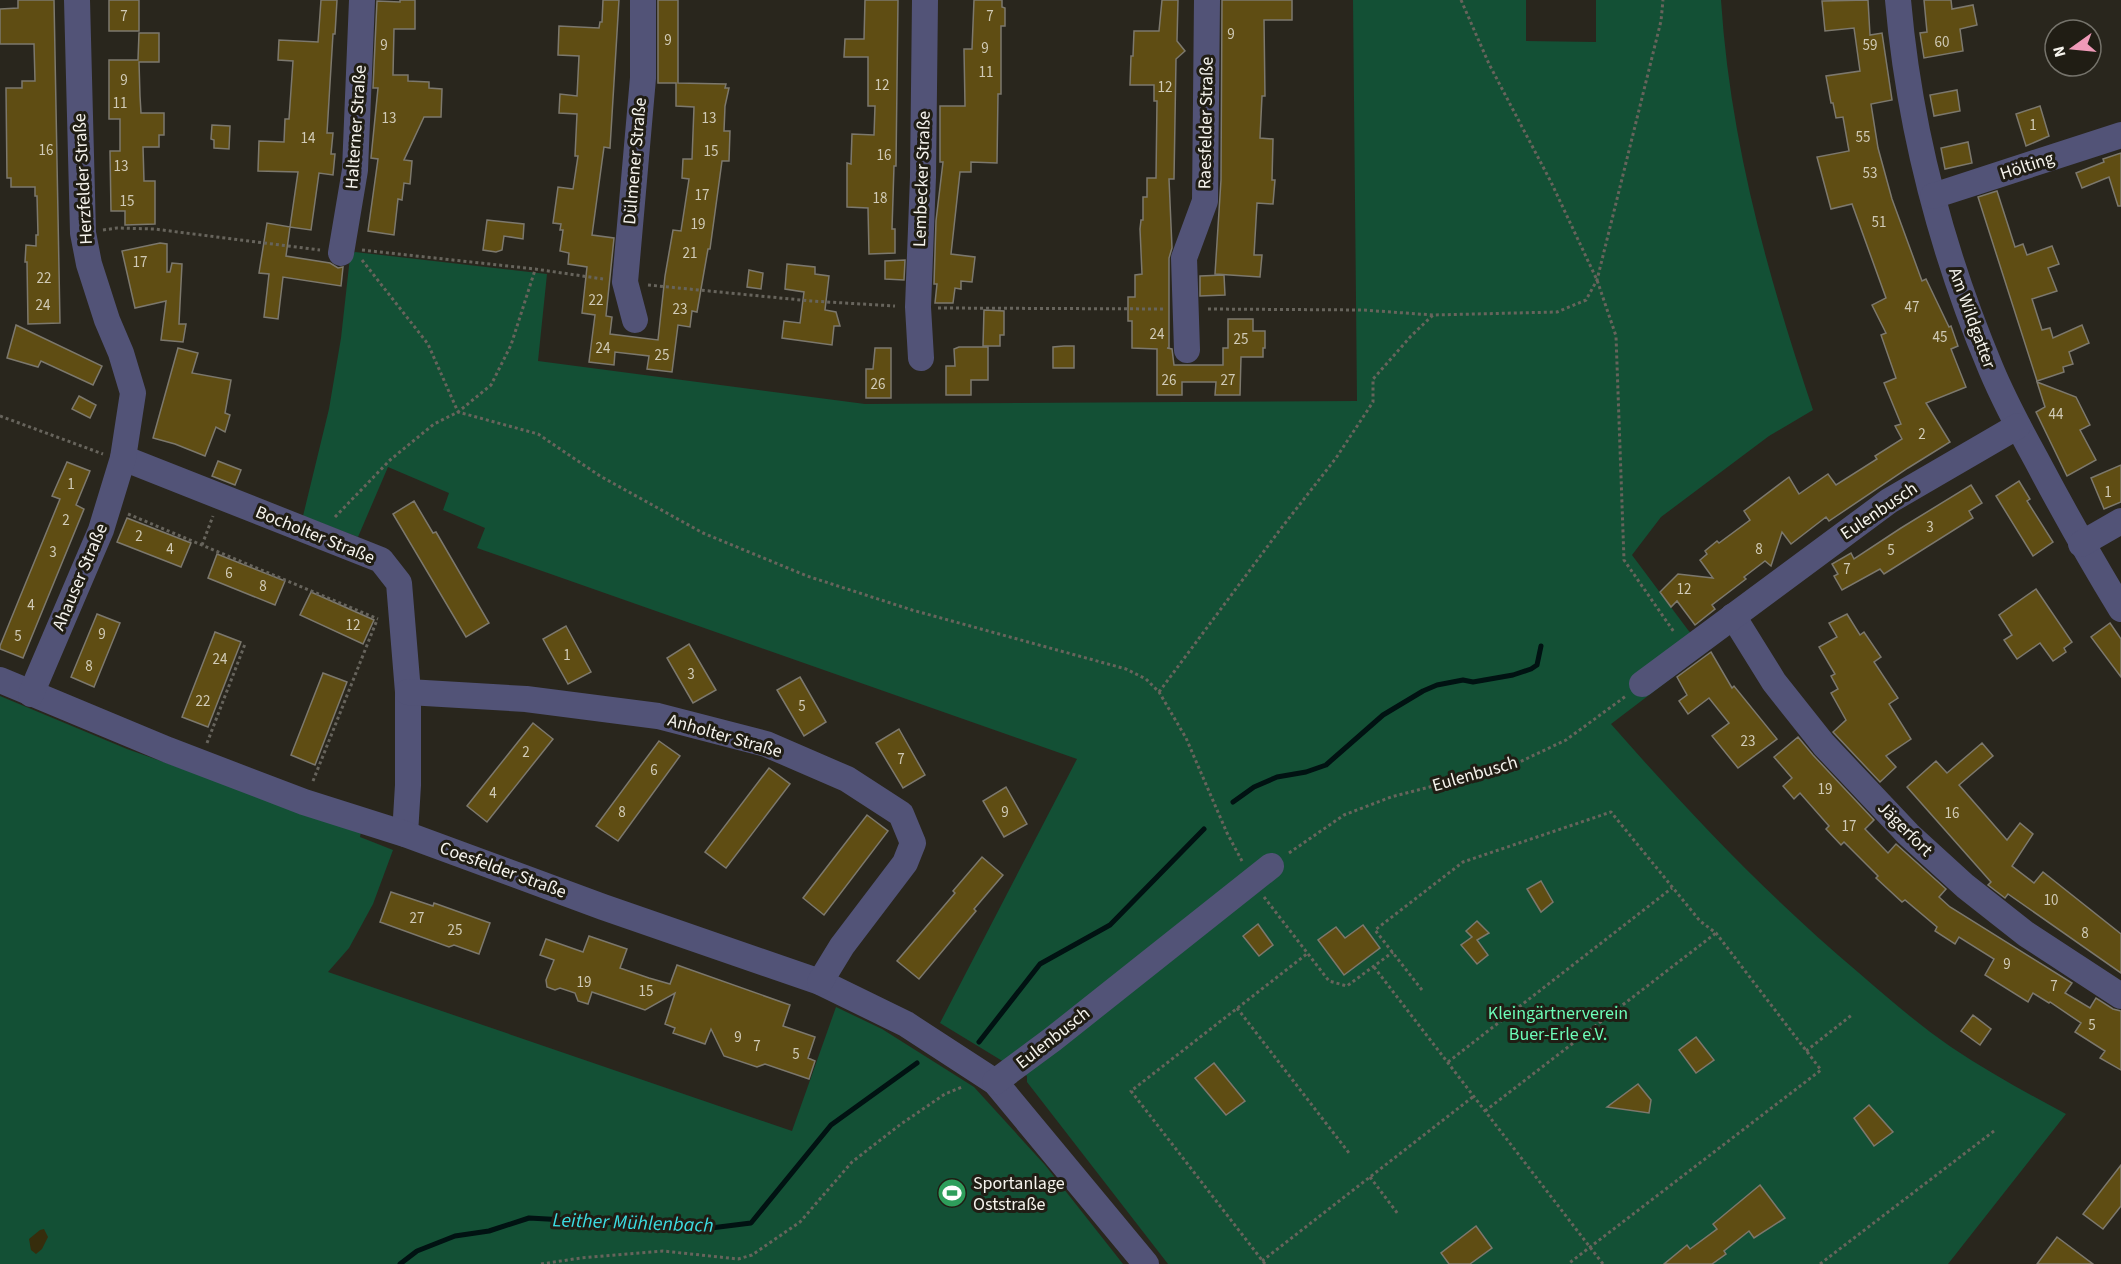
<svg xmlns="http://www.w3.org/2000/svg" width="2121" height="1264" viewBox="0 0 2121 1264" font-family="'Source Sans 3',sans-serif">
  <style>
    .green { fill: #135035 }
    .sand { fill: #362d0c }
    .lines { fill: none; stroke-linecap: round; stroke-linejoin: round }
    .stream { stroke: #011212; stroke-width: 5 }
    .building { fill: #5f4d13; stroke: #7c786d; stroke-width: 1.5 }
    .path { stroke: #67645c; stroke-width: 3; stroke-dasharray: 3 3; stroke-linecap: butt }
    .minor { stroke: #525377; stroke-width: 26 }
    .labels { text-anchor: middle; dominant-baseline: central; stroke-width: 6; stroke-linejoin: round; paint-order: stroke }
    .number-label { font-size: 15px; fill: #d0cab6 }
    .street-label { font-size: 18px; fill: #f5f3ed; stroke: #201d14 }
    .park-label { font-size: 18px; fill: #6cfcb7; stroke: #201d14 }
    .poi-label { font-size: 18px; fill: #f5f3ed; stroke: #201d14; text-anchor: start }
    .water-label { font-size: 20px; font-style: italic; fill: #3bdce1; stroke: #201d14 }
  </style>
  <rect width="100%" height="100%" fill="#29261d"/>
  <g class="green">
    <path d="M1353 0H1526V41L1596 42V0H1721C1730 141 1768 277 1813 410L1769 436 1661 517 1632 555 1688 630 1707 651 1611 724C1689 813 1769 897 1859 973 1889 999 1919 1025 1951 1047 1988 1072 2027 1093 2066 1114L1948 1264H1168L1027 1082V1076L940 1023 1077 759 477 548 485 528 443 510 449 493 388 467 358 537 303 516 329 409 341 338 350 257 355 252 547 274 538 361 865 404 1357 401Z"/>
    <path d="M0 696 127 749 361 832 360 837 393 850 373 904 349 948 328 972 792 1131 836 1007 882 1029 974 1087 1045 1165 1123 1264H0Z"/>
  </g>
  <path class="sand" d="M44 1229 48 1237 42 1249 36 1254 31 1250 29 1239 40 1230Z"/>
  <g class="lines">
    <g class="stream">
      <path d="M1233 802 1254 787 1277 777 1306 772 1326 765 1383 715 1423 691 1437 685 1463 680 1473 682 1513 675 1531 669 1537 665 1541 646"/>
      <path d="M979 1042 1040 964 1110 925 1204 829"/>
      <path d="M400 1264 417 1251 455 1236 489 1231 529 1218 711 1228 751 1223 831 1125 917 1063"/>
    </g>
  </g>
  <g class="building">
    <path d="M18 0H54L60 323 28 324 27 262H25L26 245 36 246V235H38L37 196H35V187H11V178H7L6 88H22V81H35L34 44H0V9L18 8Z"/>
    <rect x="109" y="0" width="30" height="31"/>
    <path d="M321 0H337L335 34H333L327 133H333L331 154H335L333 175 319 173 311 230 290 227 286 256 330 263 338 268 343 267 341 286 283 277 278 319 264 317 269 274 259 273 267 223 290 227 298 172 258 171 259 141 284 142 285 119H289L293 61 278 60 279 40 318 42Z"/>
    <path d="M400 0H415V29H394L393 75H408V81L429 82V88L442 89 441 117H424L404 160 412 161 410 184 404 183 402 200 398 199 394 235 368 231 378 159 371 158 378 88H373L377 1 400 2Z"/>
    <path d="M603 0H619L610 148 604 147 592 235 614 238 606 316 612 317 610 334 658 340 665 276 673 230 681 231 689 179 682 178 683 159H692L694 107 676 106V83H658V0H678V83L726 84 725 88H729L725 106 724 131H730L729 161H722L710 249H708L697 312 692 311 690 327 678 325 672 372 647 369 649 356 615 352 614 365 589 362 595 315 582 313 587 267 568 264 569 253 560 251 563 230H560L561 224 553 223 558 187 573 189 578 156H575L577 114 559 113 560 94 577 96 579 56 558 55 559 26 599 28 600 22H602Z"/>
    <path d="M865 0H898L896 166H894L892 229H895V253L869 254 868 208 847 207V163L851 164 852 134 874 135 875 106H868V57H844L845 39H864Z"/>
    <path d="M974 0H1002V7L1005 8V26H1001V94H998L997 163 971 162V172H960L951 254 975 257 972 282 961 281V289L955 288 953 303H935L937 284H934L936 221 943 162H940V106H965L964 49H972Z"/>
    <path d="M1162 0H1178L1177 41 1185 51 1176 59 1174 179H1169L1172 248 1169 258V348H1167L1172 349 1174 365H1223V348H1228V319H1253V331H1265V348H1263V357H1241L1240 395H1215L1216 382H1182V395H1157V349L1132 348V321H1128V297H1135V275L1142 274 1140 229 1141 220H1143V197H1147V178H1156L1157 101H1154V85H1130L1131 56H1133L1134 31H1159Z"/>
    <path d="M1222 0H1292V20H1264L1265 96H1262L1260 138 1273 139 1272 180H1275L1273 204 1257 203 1254 255H1262L1260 277 1215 274 1221 180Z"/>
    <path d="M1868 0 1870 35 1882 33 1892 100 1871 104 1878 148 1892 199 1922 281 1926 279 1949 327 1951 326 1958 346 1951 349 1966 387 1926 403 1950 442 1908 468 1829 521 1826 517 1791 544 1782 532 1771 566 1765 561 1744 577 1746 579 1712 605 1715 609 1695 625 1677 601 1671 607 1660 592 1678 574 1713 578 1700 560 1707 554 1705 551 1717 541 1719 543 1750 520 1744 511 1789 477 1799 494 1828 474 1836 485 1877 459 1875 456 1902 439 1895 426 1901 424 1884 383 1896 378 1881 335 1886 333 1872 305 1886 298 1852 204 1831 209 1817 157 1849 151 1843 117 1836 118 1833 103H1831L1826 76 1860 71 1854 28 1825 31 1822 1Z"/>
    <path d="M1924 0H1951L1952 9 1973 5 1977 25 1960 29 1963 51 1924 58 1920 33 1927 32Z"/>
    <path d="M139 33H159V62H139L140 96 141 113H164V135H159V147H143L144 181H155V224L125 225V211H111L110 151H120V119H109V60H138Z"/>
    <path d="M1957 90 1960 111 1934 116 1930 95Z"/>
    <path d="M2040 106 2049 136 2026 146 2016 114Z"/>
    <path d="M212 125 230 126 229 149 214 148V140L211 139Z"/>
    <path d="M1968 142 1972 163 1945 169 1941 148Z"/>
    <path d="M2121 153V206H2118L2109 177 2082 188 2076 173 2104 162 2103 159Z"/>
    <path d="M1997 191 2015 247 2023 244 2027 255 2052 246 2059 264 2048 268 2057 291 2032 299 2042 330 2050 328 2053 338 2082 325 2089 343 2069 352 2073 364 2063 367 2064 372 2037 381 1978 197Z"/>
    <path d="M487 220 524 224 523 239 504 236 502 250 496 252 483 250Z"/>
    <path d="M160 243 167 244V272H170L172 263 182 264 179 324H186L183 342 161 340 166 301 135 308 122 251Z"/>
    <path d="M905 260 904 280 885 279V261Z"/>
    <path d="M787 264 815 267V274L829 276 825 310 836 312 840 326H834L832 345 782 338 784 321 800 323 804 292 785 289Z"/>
    <path d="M749 270 763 273 761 289 747 287Z"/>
    <path d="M1224 275 1225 295 1200 296V276Z"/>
    <path d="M984 310 1004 311V335H1000V346H983Z"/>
    <path d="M16 325 102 366 93 385 41 361 38 367 7 358Z"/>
    <path d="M1064 346H1074V368H1053V347Z"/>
    <path d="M959 347H988V380H971V395H946V366H955L954 349Z"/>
    <path d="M178 348 198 353 192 373 231 380 225 413 230 415 225 432 216 427 205 456 175 444 153 438Z"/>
    <path d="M875 348H891V398H866V369H873Z"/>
    <path d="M2037 382 2076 397 2090 425 2080 430 2096 460 2067 476 2036 412 2045 407Z"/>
    <path d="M79 396 96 405 90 418 72 409Z"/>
    <path d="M218 461 241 470 235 485 212 476Z"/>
    <path d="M67 462 90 471 76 505 84 509 23 658 0 649V646L60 499 52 496Z"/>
    <path d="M2121 465V502L2104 509 2091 478Z"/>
    <path d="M2019 481 2030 499 2027 501 2053 542 2033 556 1996 496Z"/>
    <path d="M1971 485 1982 503 1969 511 1973 518 1884 574 1880 569 1842 590 1834 576 1838 574 1832 564 1851 553 1854 559 1901 528Z"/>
    <path d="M414 501 433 533 436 532 489 623 466 637 393 514Z"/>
    <path d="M127 518 191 543 181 567 117 542Z"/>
    <path d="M217 554 285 581 275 605 208 578Z"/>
    <path d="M2036 589 2072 642 2064 648 2066 652 2053 661 2040 643 2017 659 2004 640 2012 635 1999 615Z"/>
    <path d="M311 592 374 620 363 644 300 615Z"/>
    <path d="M97 614 120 623 94 687 71 677Z"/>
    <path d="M1847 614 1860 635 1864 632 1881 657 1874 662 1898 698 1889 704 1911 739 1886 756 1896 767 1880 782 1833 732 1846 720 1831 693 1838 689 1831 676 1835 674 1819 647 1837 637 1829 623Z"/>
    <path d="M2110 623 2121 639V677L2091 637Z"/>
    <path d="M566 626 591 672 568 684 543 639Z"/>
    <path d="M215 632 241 642 208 727 182 717Z"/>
    <path d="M689 644 716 690 693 703 667 658Z"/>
    <path d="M1711 652 1732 688 1734 686 1777 739 1738 768 1712 736 1729 723 1709 698 1688 714 1679 701 1687 695 1677 677Z"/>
    <path d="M323 673 347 682 315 765 291 755Z"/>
    <path d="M800 677 826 722 804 736 777 690Z"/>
    <path d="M533 723 553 739 487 822 467 806Z"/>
    <path d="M899 729 925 775 903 788 876 743Z"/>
    <path d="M1798 737 1813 755 1874 820 1865 829 1888 853 1896 844 1946 889 1939 897 1950 907 2072 983 2065 993 2090 1008 2096 998 2113 1009 2121 1011V1070L2100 1058 2105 1051 2075 1032 2081 1023 2050 1002 2049 1003 2033 993 2028 1002 1985 975 1994 959 1959 937 1955 944 1935 931 1937 927 1905 900 1902 902 1876 878 1878 876 1844 842 1841 845 1826 829 1829 826 1800 793 1794 799 1783 786 1792 778 1774 757Z"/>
    <path d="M659 741 680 756 618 841 596 826Z"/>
    <path d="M1982 743 1993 756 1959 785 2007 840 2020 823 2033 834 2012 866 2034 883 2043 872 2121 934V973L2008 894 2005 898 1988 885 1991 882 1907 787 1936 761 1947 773Z"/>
    <path d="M769 768 790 784 726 868 705 852Z"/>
    <path d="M1006 787 1027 824 1004 837 983 801Z"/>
    <path d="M867 815 888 831 824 915 803 898Z"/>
    <path d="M982 857 1003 875 974 909 976 911 919 979 897 961 955 893 953 891Z"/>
    <path d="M1541 881 1553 902 1541 912 1527 889Z"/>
    <path d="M391 892 433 906 434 903 490 923 479 954 454 945 449 947 380 922Z"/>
    <path d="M1477 921 1489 933 1477 940 1488 955 1477 964 1461 945 1472 937 1466 931Z"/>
    <path d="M1258 924 1273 945 1259 956 1243 936Z"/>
    <path d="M1363 925 1380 948 1344 975 1318 940 1336 927 1345 938Z"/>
    <path d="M589 936 627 949 620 968 649 978 670 984 677 965 790 1005 783 1026 815 1037 808 1058 815 1061 809 1079 765 1064 757 1067 724 1056 711 1029 705 1044 673 1033 675 1028 665 1024 675 993 645 1010 592 992 588 1004 578 1001 575 993 560 988 555 990 547 987 546 980 554 960 540 955 546 939 583 952Z"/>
    <path d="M1973 1015 1991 1029 1980 1045 1961 1031Z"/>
    <path d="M1696 1037 1714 1060 1696 1073 1679 1050Z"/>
    <path d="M1214 1063 1245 1101 1226 1115 1195 1078Z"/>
    <path d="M1638 1084 1651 1100 1649 1113 1607 1107Z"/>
    <path d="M1869 1105 1893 1132 1874 1146 1854 1118Z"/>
    <path d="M2121 1165V1206L2103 1229 2083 1214Z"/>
    <path d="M1760 1185 1785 1218 1754 1238 1749 1231 1724 1251 1726 1254 1712 1264H1664L1687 1245 1690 1249 1717 1229 1713 1224Z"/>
    <path d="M1476 1226 1492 1248 1470 1264H1449L1441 1253Z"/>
    <path d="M2057 1237 2093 1264H2037Z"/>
  </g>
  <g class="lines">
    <g class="path">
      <path d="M1461 0 1489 64 1551 182 1597 280 1616 336 1624 560 1674 632"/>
      <path d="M103 230 117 228 154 229 320 250"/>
      <path d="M362 250 535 269 603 279"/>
      <path d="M362 260 428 344 458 412 538 434 600 476 703 533 807 576 912 610 1126 669 1146 679 1159 692 1186 738 1227 833 1242 861"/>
      <path d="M648 285 811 301 895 306"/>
      <path d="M938 308 1165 309"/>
      <path d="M1208 309 1363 310 1433 315 1557 312 1586 300 1597 280 1661 21 1663 0"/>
      <path d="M0 416 103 454"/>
      <path d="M128 514 378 619"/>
      <path d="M335 517 390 460 434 424 458 412 491 385 511 345 535 270"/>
      <path d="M202 545 213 516"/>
      <path d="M1159 692 1279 531 1336 458 1373 402V379L1411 336 1433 315"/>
      <path d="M207 743 245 644"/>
      <path d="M313 781 377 620"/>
      <path d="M1289 853 1344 815 1391 797 1511 766 1566 740 1626 696"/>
      <path d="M1264 897 1329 981 1347 986 1393 952"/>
      <path d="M1374 967 1603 1264"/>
      <path d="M1422 990 1375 930 1463 862 1611 812 1700 921 1716 933 1821 1070 1568 1264"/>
      <path d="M1237 1008 1349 1153"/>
      <path d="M1806 1051 1853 1014"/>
      <path d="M1448 1062 1672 888"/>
      <path d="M1485 1111 1716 933"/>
      <path d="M1370 1177 1398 1214"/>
      <path d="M1262 1261 1474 1096"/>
      <path d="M541 1264 581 1258 663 1251 738 1259 752 1255 800 1222 852 1162 901 1124 945 1094 962 1087"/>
      <path d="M1265 1264 1131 1091 1308 953"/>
      <path d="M1820 1264 1994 1131"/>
    </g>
    <g class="minor">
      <path d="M1898 0C1909 127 1942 252 1991 369 2004 400 2020 430 2036 459 2063 510 2091 560 2121 609"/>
      <path d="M1933 196 2121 135"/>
      <path d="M341 253 355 170 362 0"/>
      <path d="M635 320 625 282 643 78V0"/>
      <path d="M1187 350 1184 258 1205 201 1207 0"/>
      <path d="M921 358 918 307 923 177 925 0"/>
      <path d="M123 458 381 560 399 583 408 692V785L405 834"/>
      <path d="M2081 544 2121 521"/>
      <path d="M1733 616 1774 682 1824 745 1908 834 1965 886 2026 934 2121 996"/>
      <path d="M0 680 168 750 304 802 405 834 603 907 820 982 906 1024 995 1082 1146 1264"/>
      <path d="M1642 684 1889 501 2018 426"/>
      <path d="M408 692 526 699 658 716 766 744 847 779 901 814 913 843 905 863 842 946 820 982"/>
      <path d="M31 694 101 530 123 458 133 393 121 353 107 320 89 264 83 233 77 0"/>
      <path d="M995 1082 1053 1039 1271 866"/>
    </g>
  </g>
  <defs>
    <g id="stadium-disc" transform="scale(1.5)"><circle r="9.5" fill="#2e9e5b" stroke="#201d14"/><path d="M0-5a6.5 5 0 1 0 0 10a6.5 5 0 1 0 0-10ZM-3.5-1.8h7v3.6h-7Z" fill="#fff"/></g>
  </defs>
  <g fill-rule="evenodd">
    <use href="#stadium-disc" x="952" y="1193"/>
  </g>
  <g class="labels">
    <g class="number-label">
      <text x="124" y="16">7</text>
      <text x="990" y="16">7</text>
      <text x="1231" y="34">9</text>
      <text x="668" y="40">9</text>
      <text x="1942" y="42">60</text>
      <text x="384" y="45">9</text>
      <text x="1870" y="45">59</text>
      <text x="985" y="48">9</text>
      <text x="986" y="72">11</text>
      <text x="124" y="80">9</text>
      <text x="882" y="85">12</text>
      <text x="1165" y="87">12</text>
      <text x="120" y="103">11</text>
      <text x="389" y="118">13</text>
      <text x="709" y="118">13</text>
      <text x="2033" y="125">1</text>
      <text x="1863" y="137">55</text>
      <text x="308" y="138">14</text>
      <text x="46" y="150">16</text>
      <text x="711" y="151">15</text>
      <text x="884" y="155">16</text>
      <text x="121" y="166">13</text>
      <text x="1870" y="173">53</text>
      <text x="702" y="195">17</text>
      <text x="880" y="198">18</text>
      <text x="127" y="201">15</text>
      <text x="1879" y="222">51</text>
      <text x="698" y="224">19</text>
      <text x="690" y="253">21</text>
      <text x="140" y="262">17</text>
      <text x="44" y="278">22</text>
      <text x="596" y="300">22</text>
      <text x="43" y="305">24</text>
      <text x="1912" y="307">47</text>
      <text x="680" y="309">23</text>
      <text x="1157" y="334">24</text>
      <text x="1940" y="337">45</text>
      <text x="1241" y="339">25</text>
      <text x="603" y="348">24</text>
      <text x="662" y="355">25</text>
      <text x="1169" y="380">26</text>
      <text x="1228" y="380">27</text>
      <text x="878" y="384">26</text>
      <text x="2056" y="414">44</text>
      <text x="1922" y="434">2</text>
      <text x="71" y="484">1</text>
      <text x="2108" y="492">1</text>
      <text x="66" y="520">2</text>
      <text x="1930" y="527">3</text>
      <text x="139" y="536">2</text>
      <text x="170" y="549">4</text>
      <text x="1759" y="549">8</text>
      <text x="1891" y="550">5</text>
      <text x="53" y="552">3</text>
      <text x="1847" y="569">7</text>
      <text x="229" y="573">6</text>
      <text x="263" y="586">8</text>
      <text x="1684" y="589">12</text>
      <text x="31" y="605">4</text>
      <text x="353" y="625">12</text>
      <text x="102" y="634">9</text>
      <text x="18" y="636">5</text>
      <text x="567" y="655">1</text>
      <text x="220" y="659">24</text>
      <text x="89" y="666">8</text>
      <text x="691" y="674">3</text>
      <text x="203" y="701">22</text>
      <text x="802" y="706">5</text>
      <text x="1748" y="741">23</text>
      <text x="526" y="752">2</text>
      <text x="901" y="759">7</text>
      <text x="654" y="770">6</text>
      <text x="1825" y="789">19</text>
      <text x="493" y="793">4</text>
      <text x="622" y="812">8</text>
      <text x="1005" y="812">9</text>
      <text x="1952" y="813">16</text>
      <text x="1849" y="826">17</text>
      <text x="2051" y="900">10</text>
      <text x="417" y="918">27</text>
      <text x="455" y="930">25</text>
      <text x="2085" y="933">8</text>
      <text x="2007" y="964">9</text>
      <text x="584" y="982">19</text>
      <text x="2054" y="986">7</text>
      <text x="646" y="991">15</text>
      <text x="2092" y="1025">5</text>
      <text x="738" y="1037">9</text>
      <text x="757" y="1046">7</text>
      <text x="796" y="1054">5</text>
    </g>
    <g class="street-label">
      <text transform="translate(1206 123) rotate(-89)">Raesfelder Straße</text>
      <text transform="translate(356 127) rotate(-86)">Halterner Straße</text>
      <text transform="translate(635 161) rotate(-85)">Dülmener Straße</text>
      <text transform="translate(2027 166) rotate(-18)">Hölting</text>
      <text transform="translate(83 179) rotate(-93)">Herzfelder Straße</text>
      <text transform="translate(922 179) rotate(-88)">Lembecker Straße</text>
      <text transform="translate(1972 318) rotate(70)">Am Wildgatter</text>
      <text transform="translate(1879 511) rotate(-34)">Eulenbusch</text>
      <text transform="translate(315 535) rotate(22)">Bocholter Straße</text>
      <text transform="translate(80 577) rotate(-67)">Ahauser Straße</text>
      <text transform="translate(725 736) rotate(16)">Anholter Straße</text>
      <text transform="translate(1475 774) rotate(-16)">Eulenbusch</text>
      <text transform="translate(1905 829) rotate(45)">Jägerfort</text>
      <text transform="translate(503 870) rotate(20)">Coesfelder Straße</text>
      <text transform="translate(1053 1038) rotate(-38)">Eulenbusch</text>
    </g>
    <g class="park-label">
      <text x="1558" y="1013">Kleingärtnerverein<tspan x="1558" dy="21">Buer-Erle e.V.</tspan></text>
    </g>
    <g class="poi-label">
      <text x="973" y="1183">Sportanlage<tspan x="973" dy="21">Oststraße</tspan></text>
    </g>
    <g class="water-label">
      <text transform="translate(633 1223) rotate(2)">Leither Mühlenbach</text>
    </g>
  </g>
  <g transform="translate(2073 48) rotate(255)"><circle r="28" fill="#201d14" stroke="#75736b" stroke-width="1.5"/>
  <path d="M0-4.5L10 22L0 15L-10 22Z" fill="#ef9ab8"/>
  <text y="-9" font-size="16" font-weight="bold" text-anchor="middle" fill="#f5f3ed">N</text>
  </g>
</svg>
